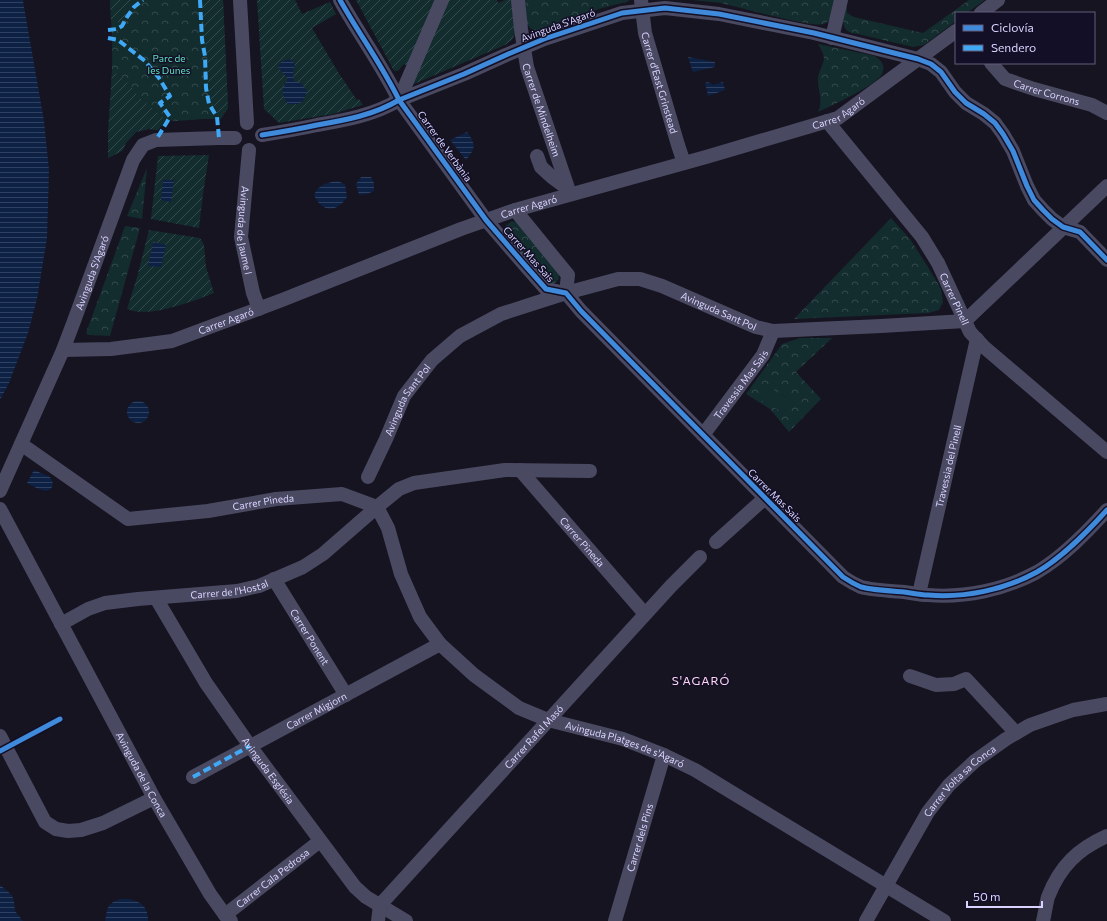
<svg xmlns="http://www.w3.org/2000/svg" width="1107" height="921" viewBox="0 0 1107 921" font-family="Commissioner,sans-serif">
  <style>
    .park { fill: url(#park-crowns) }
    .garden { fill: url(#garden-furrows) }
    .pitch { fill: #132c2d }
    .water { fill: url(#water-rules) }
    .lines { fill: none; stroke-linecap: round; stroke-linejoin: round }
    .minor { stroke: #4a4962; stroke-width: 14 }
    .quiet { stroke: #3fa9f5; stroke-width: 4; stroke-dasharray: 8 4; stroke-linecap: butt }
    .cycleway-casing { stroke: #130f26; stroke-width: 8 }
    .cycleway { stroke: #408adc; stroke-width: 5 }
    .labels { text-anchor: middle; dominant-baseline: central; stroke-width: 3; stroke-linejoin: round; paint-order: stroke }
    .street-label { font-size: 10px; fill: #d9d4ff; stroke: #130f26 }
    .park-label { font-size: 10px; fill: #5fe0c0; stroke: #130f26 }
    .quarter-label { font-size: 12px; letter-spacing: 1px; fill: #ffd6f0; stroke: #130f26 }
  </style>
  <defs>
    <pattern id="park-crowns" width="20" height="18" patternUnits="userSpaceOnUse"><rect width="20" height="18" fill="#132c2d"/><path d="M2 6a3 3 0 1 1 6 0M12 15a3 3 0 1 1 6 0" fill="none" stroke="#354a4c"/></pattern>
    <pattern id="garden-furrows" width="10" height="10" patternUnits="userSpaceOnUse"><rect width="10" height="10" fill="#132c2d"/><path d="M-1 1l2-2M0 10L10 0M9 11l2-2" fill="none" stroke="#354a4c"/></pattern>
    <pattern id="water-rules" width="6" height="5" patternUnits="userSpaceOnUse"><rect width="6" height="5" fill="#0d2144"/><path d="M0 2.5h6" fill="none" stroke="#304060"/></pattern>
  </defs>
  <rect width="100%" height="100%" fill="#161421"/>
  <g class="park">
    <path d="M110 0H223L228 108 221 119H203L177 121 166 120 158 130 148 129 136 132 126 143 122 151 108 158C108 127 112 96 112 65 113 43 111 22 110 0Z"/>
    <path d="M525 0H630L627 2C596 8 567 20 537 31L531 29 527 24Z"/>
    <path d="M693 0H835C833 8 833 21 824 24 815 28 737 7 721 3 712 2 702 1 693 0Z"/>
    <path d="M969 0H985L967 13H956V21L924 45 913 47 849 32C839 26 845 14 847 4V13L854 17 923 33Z"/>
    <path d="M818 44 875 56C881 60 886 66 882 74 877 85 831 106 818 112 824 101 817 89 818 77 819 71 823 65 824 59 824 54 821 49 818 44Z"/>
    <path d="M147 168 142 219 127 216Z"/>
    <path d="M891 218 910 239 928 267 941 289 943 302 939 310 929 313 794 319Z"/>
    <path d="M512 221 518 223 559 273V279L554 284 547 283 504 233 505 226Z"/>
    <path d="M125 226 140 228 110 336 88 335 86 333Z"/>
    <path d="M800 338H832L796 372 821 399 789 432 770 409 746 394 782 344Z"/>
  </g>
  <g class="garden">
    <path d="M110 0H137L127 12 121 24 116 21 111 20Z"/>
    <path d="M202 0H223L228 108 221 118 213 106 209 95 207 50 204 37Z"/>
    <path d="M257 0H295L302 14 330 2 336 14 312 28 338 72 357 100 359 99 363 105 333 114 279 123 264 109Z"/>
    <path d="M356 0H436L408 66 404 64 398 71H394Z"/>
    <path d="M448 0H497L498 3 505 0H512L515 34 512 40 505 45 414 84 412 81Z"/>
    <path d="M112 71 119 75 129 84 139 97 166 120 158 130 148 129 136 132 126 143 122 151 108 158V132Z"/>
    <path d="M209 155 203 194 199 228 151 219 158 156Z"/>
    <path d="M149 230 200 238 204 245 206 267 214 293C194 301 148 319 127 309L137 277Z"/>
  </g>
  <path class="pitch" d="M766 386 792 400 784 413 759 399Z"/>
  <g class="water">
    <path d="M0 0H23V1L44 121 49 170 47 238 37 299 28 333 9 383 0 400Z"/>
    <path d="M688 57 715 62V67L693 72Z"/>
    <path d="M290 59 295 64 293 72 294 81 301 83 307 91C303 104 301 105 288 104 281 94 281 90 288 79L278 67 282 61Z"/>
    <path d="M708 82 713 85 723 82 725 90 708 96 705 83Z"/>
    <path d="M467 132C476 144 476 148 466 160L450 140Z"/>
    <path d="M361 177H371L374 183V191L367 194 359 195 356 184Z"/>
    <path d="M163 180H174L171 202 161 200Z"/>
    <path d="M337 181 345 184 347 197C337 213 322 213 314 195 319 184 327 183 337 181Z"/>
    <path d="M153 242 166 245 161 267 148 266Z"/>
    <circle cx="138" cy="412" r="11"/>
    <path d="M34 470 50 477C52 480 54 484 52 487 48 496 33 486 27 483Z"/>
    <path d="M0 885 12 895 14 901 15 911 23 921H0Z"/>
    <path d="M120 899C135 898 149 903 148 921H105C108 908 106 904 120 899Z"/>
  </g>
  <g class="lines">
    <g class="minor">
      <path d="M240 0 247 123"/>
      <path d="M340 0C359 34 382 65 399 100L486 220 523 263 546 289 566 293 581 311 843 577C849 581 854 584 861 587 872 590 892 591 904 592 912 593 920 595 928 595 965 598 1004 590 1037 572 1063 557 1087 532 1107 510"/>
      <path id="s1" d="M518 0 521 29 527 67 570 194"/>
      <path id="s2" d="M641 0 645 33 678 145 684 163"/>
      <path d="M981 13 998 0"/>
      <path d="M832 38 841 0"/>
      <path id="s3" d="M991 63 1005 79 1034 89 1092 105 1107 113"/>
      <path d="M399 100 442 0"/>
      <path id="s4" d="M827 121 922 237 938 263 970 332 984 347 1107 452"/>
      <path d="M262 135C281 132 299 129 317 125 346 120 374 115 399 100L464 74 506 55 544 39 622 13 665 8 719 14 814 33 918 59 931 64 941 72 955 92 966 103 984 114 995 123 1003 134 1013 151 1027 186 1034 200 1043 210 1052 219 1063 227 1080 232 1107 260"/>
      <path id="s5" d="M249 150 241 237 253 293 259 309"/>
      <path d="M537 156 541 167 552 177 567 188"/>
      <path d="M515 210 568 275 566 293"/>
      <path id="s6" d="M63 350 111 349 172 341 282 300 461 229 515 210 706 157 838 118 956 31"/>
      <path id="s7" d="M703 435 763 355 773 331"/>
      <path id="s8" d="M21 444 128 519 208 511 276 499 342 494 377 507"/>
      <path id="s9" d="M520 470 645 614"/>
      <path id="s10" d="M368 477 386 439 404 396 432 360 460 336 501 314 566 293 618 279H640L662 286 756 327 773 331 881 326 965 321 1107 186"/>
      <path id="s11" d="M0 491 63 350 74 321 133 160 143 145 156 140 219 138H235"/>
      <path id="s12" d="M377 507 388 528 401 574 420 617 440 644 474 675 519 708 548 720 623 739 664 755 695 770 944 921"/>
      <path id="s13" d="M0 509 154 798 210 894 225 915 231 921"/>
      <path d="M716 542 765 498"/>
      <path id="s14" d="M274 579 346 695"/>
      <path id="s15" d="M919 594 977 339"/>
      <path id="s16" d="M156 598 206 683 250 746 355 887 366 897 406 921"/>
      <path id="s17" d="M61 624 88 609 105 603 138 599 237 591 259 586 303 567 323 554 377 507 399 489 414 483 505 470 590 471"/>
      <path d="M910 676 936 685 954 684 966 679 1016 733"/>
      <path d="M0 736 45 822 56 829 68 831 81 830 103 823 154 798"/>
      <path id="s18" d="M193 777 440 644"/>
      <path id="s19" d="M225 915 320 841"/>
      <path id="s20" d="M378 921 380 905 671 586 700 557"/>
      <path id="s21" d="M615 921 664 755"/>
      <path id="s22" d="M866 921 928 812 949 785 975 761 1006 739 1030 725 1073 710 1107 704"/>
      <path d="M1043 921C1045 913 1046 904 1048 897 1060 866 1078 849 1107 836"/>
    </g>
    <g class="quiet">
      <path d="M200 0 202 40 205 56 206 88 209 104 217 117 219 138"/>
      <path d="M108 30 117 29 122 26 127 17 134 7 143 0"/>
      <path d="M108 38 118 40 145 61 159 78 170 96 160 103 170 117 156 140"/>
      <path d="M193 777 250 746"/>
    </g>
    <g class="cycleway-casing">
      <g id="cycleway">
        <path d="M340 0C359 34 382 65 399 100L486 220 523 263 546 289 566 293 581 311 843 577C849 581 854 584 861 587 872 590 892 591 904 592 912 593 920 595 928 595 965 598 1004 590 1037 572 1063 557 1087 532 1107 510"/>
        <path d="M262 135C281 132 299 129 317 125 346 120 374 115 399 100L464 74 506 55 544 39 622 13 665 8 719 14 814 33 918 59 931 64 941 72 955 92 966 103 984 114 995 123 1003 134 1013 151 1027 186 1034 200 1043 210 1052 219 1063 227 1080 232 1107 260"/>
        <path d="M0 751 60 719"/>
      </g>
    </g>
    <use href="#cycleway" class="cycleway"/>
  </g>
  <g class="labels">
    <g class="street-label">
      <text transform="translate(558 25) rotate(-20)">Avinguda S'Agaró</text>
      <text stroke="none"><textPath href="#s2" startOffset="85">Carrer d'East Grinstead</textPath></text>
      <text stroke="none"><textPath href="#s3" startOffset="65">Carrer Corrons</textPath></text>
      <text stroke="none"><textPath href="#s1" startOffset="113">Carrer de Mindelheim</textPath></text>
      <text stroke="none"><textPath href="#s6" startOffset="815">Carrer Agaró</textPath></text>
      <text transform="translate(445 146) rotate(54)">Carrer de Verbània</text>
      <text stroke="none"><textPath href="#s6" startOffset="491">Carrer Agaró</textPath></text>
      <text stroke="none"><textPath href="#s5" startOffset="81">Avinguda de Jaume I</textPath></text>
      <text transform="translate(529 254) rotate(48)">Carrer Mas Sais</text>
      <text stroke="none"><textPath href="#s11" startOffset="237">Avinguda S'Agaró</textPath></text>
      <text stroke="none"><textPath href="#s4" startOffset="220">Carrer Pinell</textPath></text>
      <text stroke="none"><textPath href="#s10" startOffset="447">Avinguda Sant Pol</textPath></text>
      <text stroke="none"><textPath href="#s6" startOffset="167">Carrer Agaró</textPath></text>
      <text stroke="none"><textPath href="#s7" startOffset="63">Travessia Mas Sais</textPath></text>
      <text stroke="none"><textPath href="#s10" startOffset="87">Avinguda Sant Pol</textPath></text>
      <text stroke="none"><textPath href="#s15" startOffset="131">Travessia del Pinell</textPath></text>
      <text transform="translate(775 495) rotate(45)">Carrer Mas Sais</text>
      <text stroke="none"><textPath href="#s8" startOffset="267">Carrer Pineda</textPath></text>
      <text stroke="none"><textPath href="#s9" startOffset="95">Carrer Pineda</textPath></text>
      <text stroke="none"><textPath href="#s17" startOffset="174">Carrer de l'Hostal</textPath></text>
      <text stroke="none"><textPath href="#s14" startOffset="68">Carrer Ponent</textPath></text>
      <text stroke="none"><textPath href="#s18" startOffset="140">Carrer Migjorn</textPath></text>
      <text stroke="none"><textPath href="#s20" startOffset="244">Carrer Rafel Masó</textPath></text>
      <text stroke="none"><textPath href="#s12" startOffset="366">Avinguda Platges de s'Agaró</textPath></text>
      <text stroke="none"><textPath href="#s16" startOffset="206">Avinguda Església</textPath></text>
      <text stroke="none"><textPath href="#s13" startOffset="301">Avinguda de la Conca</textPath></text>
      <text stroke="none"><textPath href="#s22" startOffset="170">Carrer Volta sa Conca</textPath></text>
      <text stroke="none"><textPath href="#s21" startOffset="87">Carrer dels Pins</textPath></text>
      <text stroke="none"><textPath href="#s19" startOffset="60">Carrer Cala Pedrosa</textPath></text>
    </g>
    <g class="park-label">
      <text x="169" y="58">Parc de<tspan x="169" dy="12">les Dunes</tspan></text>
    </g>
    <g class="quarter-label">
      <text x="701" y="680">S'AGARÓ</text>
    </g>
  </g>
  <rect x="955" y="12" width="140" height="52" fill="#130f26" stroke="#625e7d"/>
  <rect x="963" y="25" width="20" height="6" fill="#408adc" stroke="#625e7d"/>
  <text x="991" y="32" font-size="12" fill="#d9d4ff">Ciclovía</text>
  <rect x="963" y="45" width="20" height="6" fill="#3fa9f5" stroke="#625e7d"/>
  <text x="991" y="52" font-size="12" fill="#d9d4ff">Sendero</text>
  <path d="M967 901v6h75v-6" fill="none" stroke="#d9d4ff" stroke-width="2"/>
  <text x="973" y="901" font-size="12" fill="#d9d4ff" stroke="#130f26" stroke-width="3" paint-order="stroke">50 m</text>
</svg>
